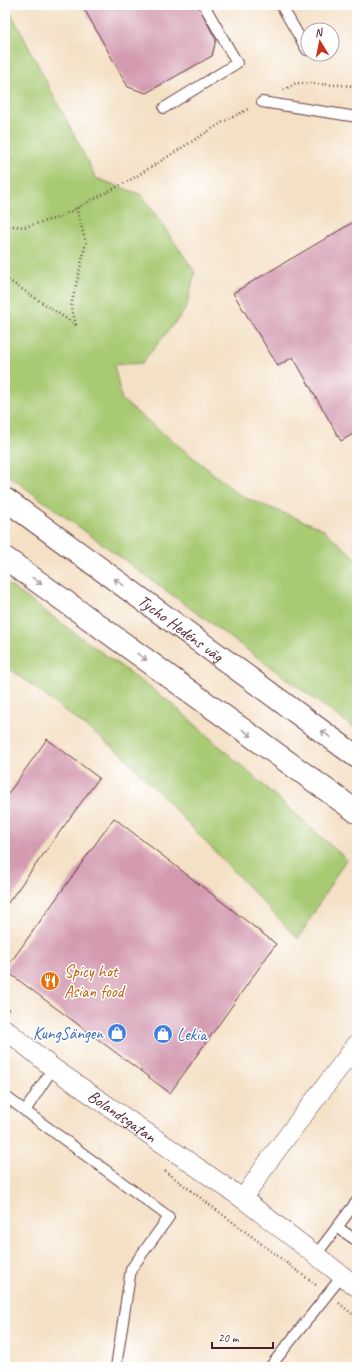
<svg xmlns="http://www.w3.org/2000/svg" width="362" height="1372" viewBox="0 0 362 1372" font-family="Caveat,sans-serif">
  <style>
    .green { fill: #a8ca73; stroke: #79744f }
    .building { fill: #d49bb0 }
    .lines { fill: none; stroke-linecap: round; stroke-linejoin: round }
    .lane-casing { stroke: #643c42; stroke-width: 12 }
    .street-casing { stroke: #643c42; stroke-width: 20 }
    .secondary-casing { stroke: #643c42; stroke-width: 24 }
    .path { stroke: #643c42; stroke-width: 2.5; stroke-dasharray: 1 3; stroke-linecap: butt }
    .lane { stroke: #fff; stroke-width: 10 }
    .street { stroke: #fff; stroke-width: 19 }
    .secondary { stroke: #fff; stroke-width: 22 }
    .oneway { stroke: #ae9aa0 }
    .labels { text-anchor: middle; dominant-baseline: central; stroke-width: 3; stroke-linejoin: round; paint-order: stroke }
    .street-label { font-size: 17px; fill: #4a1f2b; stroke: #fff }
    .food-label { font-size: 17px; fill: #c56008; stroke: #fff; text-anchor: start }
    .shop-label { font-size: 17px; fill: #366cbe; stroke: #fff; text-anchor: end }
  </style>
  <rect width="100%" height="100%" fill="#fff"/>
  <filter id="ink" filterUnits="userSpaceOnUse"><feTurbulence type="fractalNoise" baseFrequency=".025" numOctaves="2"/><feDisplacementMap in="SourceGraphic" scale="8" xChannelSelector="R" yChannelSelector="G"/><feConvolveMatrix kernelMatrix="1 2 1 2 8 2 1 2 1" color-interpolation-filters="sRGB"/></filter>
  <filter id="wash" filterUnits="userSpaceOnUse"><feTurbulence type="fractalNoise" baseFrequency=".012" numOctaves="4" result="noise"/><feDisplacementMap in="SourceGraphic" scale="16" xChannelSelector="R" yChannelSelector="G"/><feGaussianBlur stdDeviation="0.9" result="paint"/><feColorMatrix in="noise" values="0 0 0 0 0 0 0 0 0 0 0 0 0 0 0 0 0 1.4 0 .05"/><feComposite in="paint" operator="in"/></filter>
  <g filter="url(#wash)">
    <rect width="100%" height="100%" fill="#f4e0c5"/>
    <g class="green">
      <path d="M5 5H7L96 178 142 195 195 272 186 309 142 363 114 365 122 400 241 496 321 528 357 559V730L5 473Z"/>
      <path d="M5 582 171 703 346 859 298 939 123 755 5 665Z"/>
    </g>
    <g id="blocks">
      <g class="building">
        <path d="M82 5H198L216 40 212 56 146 93 128 87Z"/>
        <path d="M357 220V432L341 441 293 357 278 366 233 293Z"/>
        <path d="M47 739 99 778 5 907V798Z"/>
        <path d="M114 818 276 944 170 1093 5 970Z"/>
      </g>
    </g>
  </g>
  <g filter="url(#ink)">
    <use href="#blocks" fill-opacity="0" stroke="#643c42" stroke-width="1"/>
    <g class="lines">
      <g class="lane-casing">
        <g id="lane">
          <path d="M281 5 307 50"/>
          <path d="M262 102 357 117"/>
          <path d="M164 108 237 63 204 5"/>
          <path d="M5 1096 169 1217 131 1269 116 1367"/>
          <path d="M25 1111 53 1068"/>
          <path d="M337 1227 357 1241"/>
          <path d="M315 1256 357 1201"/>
          <path d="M270 1367 342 1276"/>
        </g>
      </g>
      <g class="street-casing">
        <g id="street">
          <path id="s1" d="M5 1029 53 1068 243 1199 357 1287"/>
          <path d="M243 1199 270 1159 357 1044"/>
        </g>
      </g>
      <g class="secondary-casing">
        <g id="secondary">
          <path id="s2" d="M5 499 357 757"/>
          <path d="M5 558 357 812"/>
        </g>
      </g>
      <g class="path">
        <path d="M284 90 296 83 357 86"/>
        <path d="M5 225 24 227 60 217 132 179 223 122 250 108"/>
        <path d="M5 278 76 325"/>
        <path d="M76 325 71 306 86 243 76 207"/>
        <path d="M5 1007 10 1010"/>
        <path d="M165 1171 316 1285"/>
        <path d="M339 1303 357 1318"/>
      </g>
      <use href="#lane" class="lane"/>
      <use href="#street" class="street"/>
      <use href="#secondary" class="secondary"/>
    </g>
    <defs><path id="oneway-shaft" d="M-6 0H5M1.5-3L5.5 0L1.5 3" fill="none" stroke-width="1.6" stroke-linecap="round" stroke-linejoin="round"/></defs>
    <g class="oneway">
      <use href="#oneway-shaft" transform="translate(37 581) rotate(36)"/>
      <use href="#oneway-shaft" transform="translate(119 582) rotate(-144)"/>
      <use href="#oneway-shaft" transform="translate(142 657) rotate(36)"/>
      <use href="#oneway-shaft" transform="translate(247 733) rotate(36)"/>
      <use href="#oneway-shaft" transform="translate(326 734) rotate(-144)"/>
    </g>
  </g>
  <defs>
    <g id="restaurant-disc" transform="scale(1)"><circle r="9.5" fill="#e8710a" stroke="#fff"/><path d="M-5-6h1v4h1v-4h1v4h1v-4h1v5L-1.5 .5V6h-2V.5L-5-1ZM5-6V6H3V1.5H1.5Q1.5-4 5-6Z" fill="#fff"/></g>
    <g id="shop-disc" transform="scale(1)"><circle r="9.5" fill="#3f7fe0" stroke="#fff"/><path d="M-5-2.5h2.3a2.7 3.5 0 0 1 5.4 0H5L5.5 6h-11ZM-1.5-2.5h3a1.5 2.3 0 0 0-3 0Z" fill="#fff"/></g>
  </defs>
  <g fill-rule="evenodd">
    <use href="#restaurant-disc" x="50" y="981"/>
    <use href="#shop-disc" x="117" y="1033"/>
    <use href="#shop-disc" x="163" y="1034"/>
  </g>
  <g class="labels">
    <g class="street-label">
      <text stroke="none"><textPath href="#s2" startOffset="218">Tycho Hedéns väg</textPath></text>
      <text stroke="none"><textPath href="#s1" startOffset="146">Bolandsgatan</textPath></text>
    </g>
    <g class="food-label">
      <text x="64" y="971">Spicy hot<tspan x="64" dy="20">Asian food</tspan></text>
    </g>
    <g class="shop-label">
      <text x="103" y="1033">KungSängen</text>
      <text x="177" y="1034" text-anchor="start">Lekia</text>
    </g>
  </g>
  <rect width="362" height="1372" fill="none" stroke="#fff" stroke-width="20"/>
  <g transform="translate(320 42) rotate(350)"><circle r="19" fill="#ffffff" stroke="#b7a5aa"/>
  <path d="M0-3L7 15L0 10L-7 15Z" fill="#c8321e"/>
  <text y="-6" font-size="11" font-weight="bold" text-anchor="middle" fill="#4a1f2b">N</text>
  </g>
  <path d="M212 1342v6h61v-6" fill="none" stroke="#4a1f2b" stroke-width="2"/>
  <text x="218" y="1342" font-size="12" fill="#4a1f2b" stroke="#ffffff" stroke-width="3" paint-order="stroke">20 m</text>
</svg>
